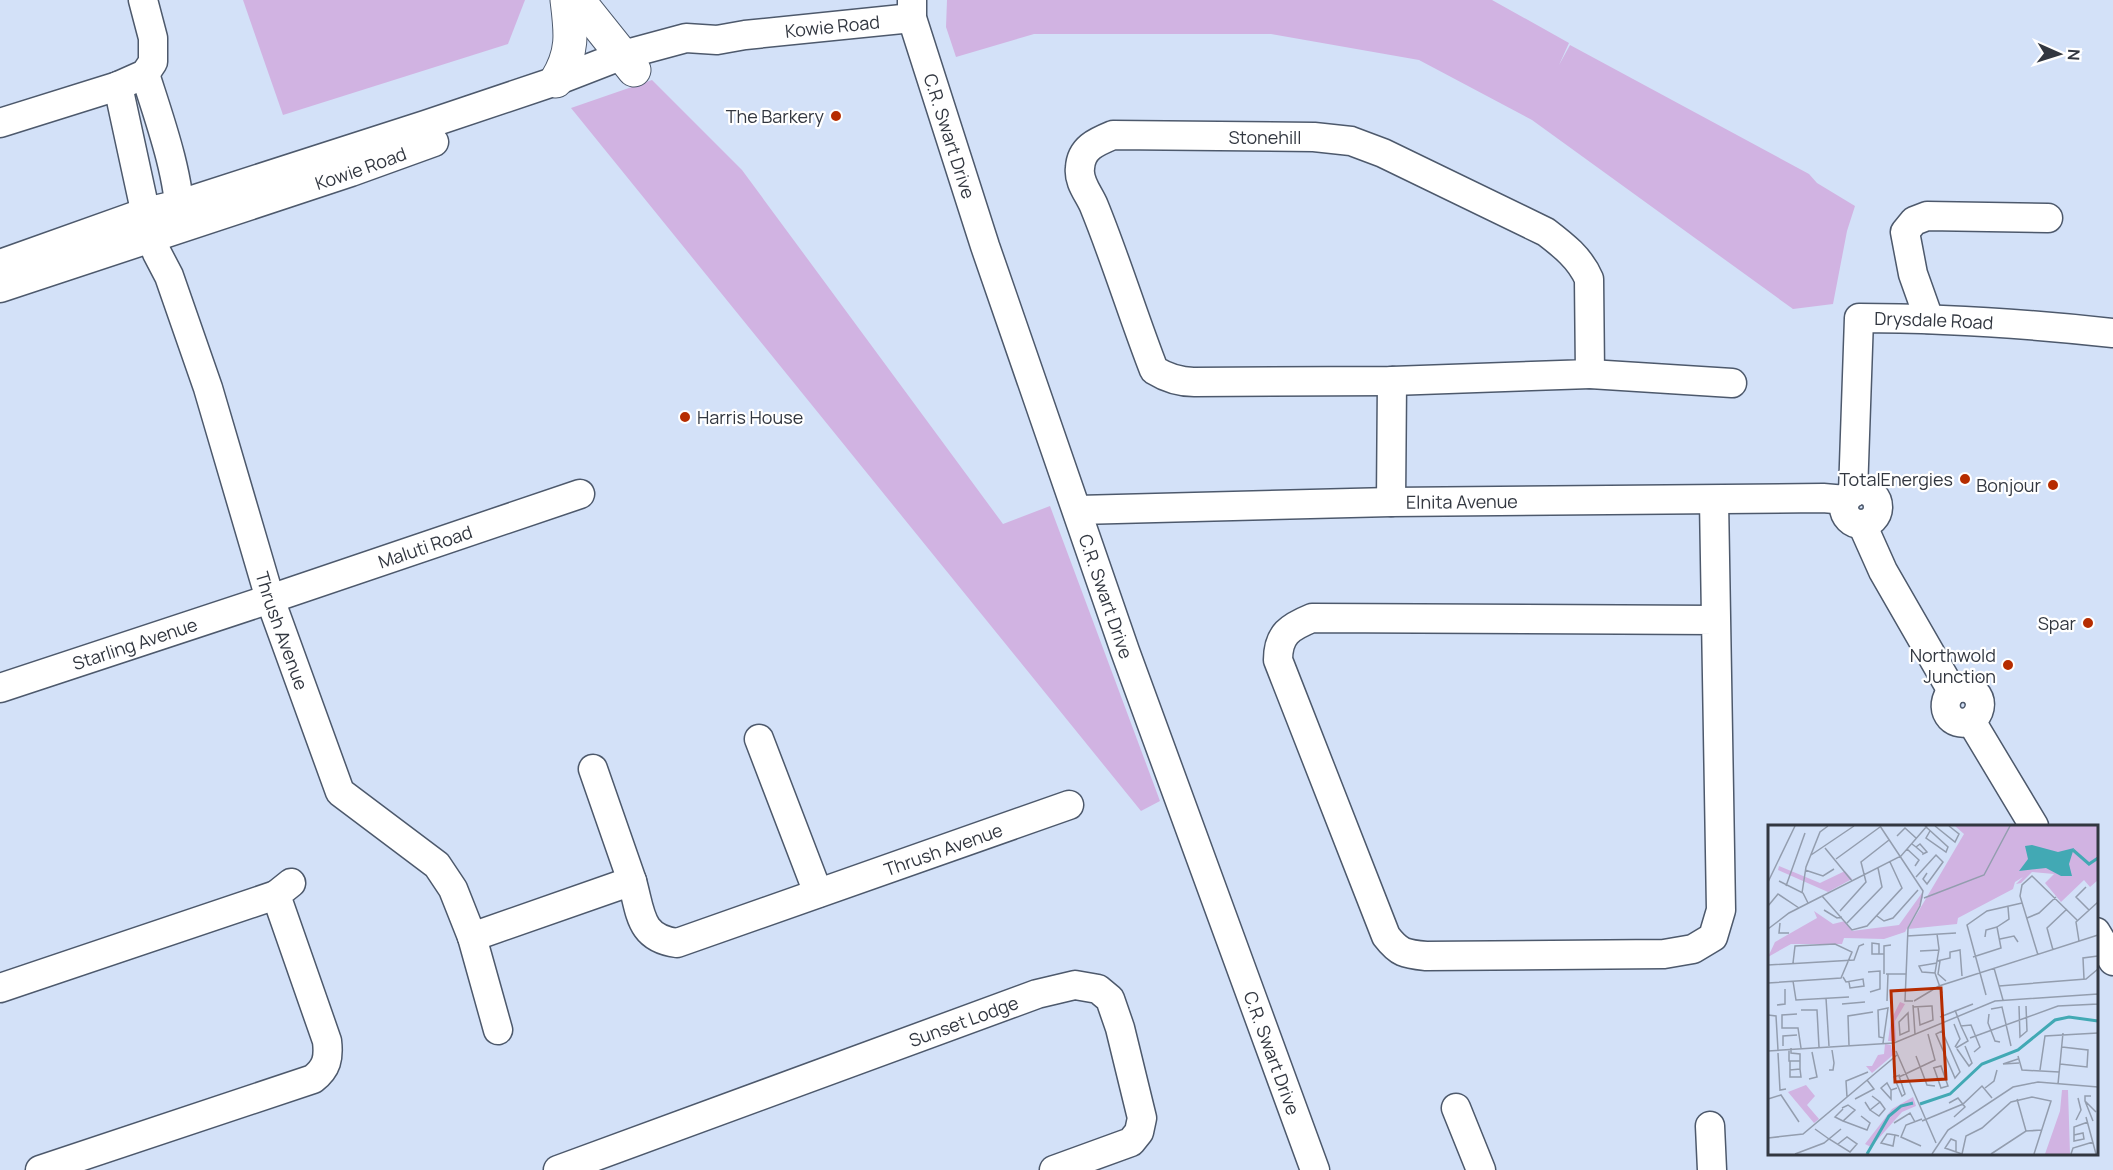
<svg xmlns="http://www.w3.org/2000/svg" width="2113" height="1170" viewBox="0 0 2113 1170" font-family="Manrope,sans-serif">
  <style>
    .green { fill: #d1b3e2 }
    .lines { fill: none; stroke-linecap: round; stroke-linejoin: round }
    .street-casing { stroke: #4d596c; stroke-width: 31 }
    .secondary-casing { stroke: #4d596c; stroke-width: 35 }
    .street { stroke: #fff; stroke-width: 28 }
    .secondary { stroke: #fff; stroke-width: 33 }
    .poi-dot { fill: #b62c00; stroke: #fff; stroke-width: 2 }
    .labels { text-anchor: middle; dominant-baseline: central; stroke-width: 4.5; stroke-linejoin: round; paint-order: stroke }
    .street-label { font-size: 18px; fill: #323740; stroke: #fff }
    .poi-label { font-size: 18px; fill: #323740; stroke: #fff; text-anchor: end }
    .inset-river { fill: none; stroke: #42a9b4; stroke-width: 3 }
    .inset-road { fill: none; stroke: #939dae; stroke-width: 1.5 }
    .view { fill: #b62c00; fill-opacity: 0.15; stroke: #b62c00; stroke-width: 3 }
    .inset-edge { fill: none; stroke: #323740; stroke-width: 3 }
  </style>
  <rect width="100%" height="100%" fill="#d3e1f8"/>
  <g class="green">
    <path d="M243 0H525L508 44 283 115Z"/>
    <path d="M947 0H1492L1569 43 1559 65 1570 45 1809 174 1817 183 1855 206 1847 231 1833 304 1793 309 1532 120 1419 60 1271 34H1034L956 57 946 27Z"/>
    <path d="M652 80 742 170 1003 524 1050 506 1160 801 1141 811 571 108Z"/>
  </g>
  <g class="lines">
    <g class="street-casing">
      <g id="street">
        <path id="s1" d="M912 0V18L985 246 1125 651 1315 1170"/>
        <path d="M145 74C159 118 180 176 180 221"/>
        <path id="s2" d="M118 86 151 238 157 253 169 276 208 388 270 599 340 792 437 865 453 889 472 937 632 881C641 913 639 938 677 943L1069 805"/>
        <path d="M0 123 118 86 145 74 153 62V38L143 0"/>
        <path d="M1113 135 1314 137 1351 141 1383 153 1546 232C1563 245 1580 258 1589 279L1590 374 1392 381 1194 382C1180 382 1167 378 1154 370 1133 316 1116 260 1094 206 1089 194 1078 182 1080 168 1081 148 1096 142 1113 135Z"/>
        <path id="s3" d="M0 264 146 212 180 204 425 125 556 81 623 55 686 38 717 40 745 35 912 18"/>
        <path id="s4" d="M0 288 351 172 434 142"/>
        <path d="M1929 319 1913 274 1905 232 1914 221 1927 216 2048 218"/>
        <path d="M1590 374 1732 383"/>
        <circle cx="1861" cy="507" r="17"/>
        <path id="s5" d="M1853 493 1859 318C1944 318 2029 324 2113 333"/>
        <path d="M1714 500 1721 910 1713 937 1693 949 1664 954 1426 956C1405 954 1399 953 1386 936L1278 660C1278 634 1290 627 1312 618L1716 620"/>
        <path d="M1391 502 1392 381"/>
        <path id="s6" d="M1078 510 1391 502 1823 498 1846 500"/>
        <path d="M1862 524 1883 571 1952 691"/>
        <path id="s7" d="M0 688 270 599 580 494"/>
        <path d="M1952 691C1974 679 1991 705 1971 721"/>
        <path d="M1952 691C1937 707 1951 729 1971 721"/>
        <path d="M1971 721 2034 826"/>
        <path d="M759 739 818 893"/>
        <path d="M593 769 632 881"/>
        <path d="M2096 932 2113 961"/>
        <path d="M472 937 498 1030"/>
        <path d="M0 988 276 895"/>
        <path d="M1456 1108 1481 1170"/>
        <path d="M1710 1126 1712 1170"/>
        <path d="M40 1170 313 1079C327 1068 329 1058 327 1041L276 895 291 883"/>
        <path id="s8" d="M558 1170 1037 994 1075 985 1098 989 1110 999 1120 1028 1142 1118 1139 1132 1131 1142 1054 1170"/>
      </g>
    </g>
    <g class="secondary-casing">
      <g id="secondary">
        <path d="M578 0 634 70"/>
        <path d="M556 81C574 52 571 32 567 0"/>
      </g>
    </g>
    <use href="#street" class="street"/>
    <use href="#secondary" class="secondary"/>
  </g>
  <g class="poi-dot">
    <circle cx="836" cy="116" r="6"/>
    <circle cx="685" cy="417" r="6"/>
    <circle cx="1965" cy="479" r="6"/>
    <circle cx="2053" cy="485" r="6"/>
    <circle cx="2088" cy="623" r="6"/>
    <circle cx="2008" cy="665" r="6"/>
  </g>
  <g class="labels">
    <g class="street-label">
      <text stroke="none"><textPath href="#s3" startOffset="870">Kowie Road</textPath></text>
      <text stroke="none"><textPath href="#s1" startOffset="142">C.R. Swart Drive</textPath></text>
      <text x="1265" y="137">Stonehill</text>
      <text stroke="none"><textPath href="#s4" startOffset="380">Kowie Road</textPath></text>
      <text stroke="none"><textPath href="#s5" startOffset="250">Drysdale Road</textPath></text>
      <text stroke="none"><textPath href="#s6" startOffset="384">Elnita Avenue</textPath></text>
      <text stroke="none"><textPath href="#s7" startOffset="448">Maluti Road</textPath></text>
      <text stroke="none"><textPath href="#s1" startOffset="628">C.R. Swart Drive</textPath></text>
      <text stroke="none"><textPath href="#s2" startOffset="570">Thrush Avenue</textPath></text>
      <text stroke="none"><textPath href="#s7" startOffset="142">Starling Avenue</textPath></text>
      <text stroke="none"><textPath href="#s2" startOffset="1479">Thrush Avenue</textPath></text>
      <text stroke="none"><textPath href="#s8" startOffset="432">Sunset Lodge</textPath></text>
      <text stroke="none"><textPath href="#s1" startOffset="1114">C.R. Swart Drive</textPath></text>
    </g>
    <g class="poi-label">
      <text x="824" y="116">The Barkery</text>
      <text x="697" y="417" text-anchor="start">Harris House</text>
      <text x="1953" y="479">TotalEnergies</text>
      <text x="2041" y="485">Bonjour</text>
      <text x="2076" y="623">Spar</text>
      <text x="1996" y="655">Northwold<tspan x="1996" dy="21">Junction</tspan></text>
    </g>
  </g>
  <g transform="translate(1768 825)">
    <rect width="330" height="330" fill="#d3e1f8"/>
    <path d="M187 1H330V55L322 62 316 55 293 77 277 58 286 49 264 47 253 58 248 59 255 52 247 57 245 64 190 93 189 99 140 104 196 9ZM11 41 52 58 77 46 84 54 60 67 10 45ZM154 68 155 72 152 80 137 107 116 114 76 113 74 119H23L0 132 7 117 49 93 46 86 65 99 77 96 84 106 131 100ZM132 177 137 179 127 196 128 216H120L123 195ZM117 219 123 220 125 230 104 248 98 241H104L110 230 116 229ZM38 260 47 271 39 280 51 294 46 298 20 267ZM294 265H300L302 329H277L292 286ZM145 272 148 281 134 287 103 322 97 319 124 284Z" fill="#d1b3e2"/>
    <path d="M264 20 290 27 306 23 301 39 304 51H293L278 43 251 46 260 34 257 21Z" fill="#42a9b4"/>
    <path class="inset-river" d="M305 25 321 39 330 33M152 279 182 269 214 239 250 225 287 195 301 192 330 196M99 329 121 291 133 281 145 278"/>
    <path class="inset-road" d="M112 1 155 66 152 81 140 103 137 176H145M157 1 180 22 178 27 158 13 162 6M167 1 187 17 191 9 181 1M129 11 137 3 148 13M144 19 148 22 155 28V29L159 27 152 19 148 22M57 23 84 56M139 24 151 35 147 41M43 30 86 1M68 34 112 2M37 45 55 51 66 44M148 52 168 30 175 37 159 59 155 54 159 48M11 56 35 68 40 78M0 57 27 1M18 61 37 8M318 62 308 72 321 85M34 68 38 42 52 7 60 1M54 71 84 105 99 101 134 63 122 37M156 73 216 50 242 1M0 81 10 69 31 83M56 85 69 93 74 92M72 86 98 57 93 37 121 15M109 91 116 96 125 93 150 65M259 93 271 88 288 72M12 98 11 108H21M79 98 114 62 110 43M0 104 21 88 133 31 159 1M169 109 171 124 167 148 174 168M139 111 188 108M217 112 218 105 229 102M232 114 246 111 250 117M311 116 308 97 330 77M285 125 279 103 299 84M152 126 171 125M111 129V119L104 118V129H116M270 130 252 71 254 60 264 51 309 95M205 132 233 123 229 102 241 94 240 82M169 136 182 133V127L192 125 194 151M172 136 170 149 178 156M0 140 86 135 91 121 96 119M226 143 235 175M100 147 112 146V164L102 167M167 148 154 147 151 141 169 138M116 149V121L123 120M118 149H138M75 152 78 157 95 154 96 161 82 163 81 157M316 154 315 133 330 131M25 156 28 175 81 172M0 158 73 153 84 127 67 119 27 121 25 138M231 161 318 154 330 144M218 170 199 100 219 86 254 78M58 173 61 221M119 176 120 149M146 176 171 161 330 110M74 179 97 177M9 180 17 179V164M145 180 147 209M251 181 252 212 259 206 258 181M145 182 163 181H164L165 195 152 200 150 182M223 184 234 182 243 221M33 185H49L51 222M187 185 193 201 203 200 212 222 206 227M140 188 141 206 132 210 131 197ZM29 189 14 190V203H30L33 223M221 189 220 198 227 216 232 217M0 190 8 191 10 225M172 192 205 179M186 199 192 214 187 222M174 206 192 247 187 253 168 209ZM202 213 290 181 330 179V169M115 218 120 183 110 185 111 212 116 213M81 220 80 191 105 187M15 221V211L29 210M188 223 200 216 193 201M21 224V236H32V229L23 228V223M189 224 201 241 204 238 197 221M0 226 126 218 227 176 330 169M128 226 168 318M10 228 12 265 18 264M148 231 159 260 167 261M250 231 254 245 291 247M250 234 235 239 251 238M22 236V245L32 244V236M292 239 319 242 320 225 294 222M165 243 173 241 180 261 173 263 166 243M22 245V252H33L32 244M61 245H65L66 238 64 225M272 245 277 211 330 208M131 251 137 269 134 271 126 252 132 250M131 252 167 235 160 209M41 254 49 252 44 227M290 259 295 208M217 263 226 256 229 245M123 265 119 258 113 263 123 274V265L129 263M323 271H317V276L328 287M79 272 78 256 100 247M0 274 13 270 31 297M87 274 106 264 99 255M249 274 258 306M317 276 325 296M97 277 102 285 112 277 104 271M181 278 190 273 197 282 186 292M74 283 80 280 87 285 75 296 67 292 75 284M102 285 111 291 117 284 112 277M318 292 328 329M308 295 313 285 310 273M75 296 99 305 102 298 93 291M154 296 195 279 214 261 224 273M126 298 142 288 147 297M47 304 61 314 82 327 89 319 79 312 70 319M127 310 125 321 113 318 119 309H121L127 310 131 311M306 310 315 308 316 314 306 316V302L320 297M0 313 35 309 129 230M153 321 133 312 138 300 154 294M188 327V316L183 314 177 323 194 329M27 329 56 318 73 304M164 329 180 305 245 262 270 257 330 262M194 329 198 311 214 303 243 277 264 272 283 276 266 329M223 329 258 306 274 305M303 329 305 323 325 317"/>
    <path class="view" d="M173 163 178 254 127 257 123 166Z"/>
    <rect width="330" height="330" class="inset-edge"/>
  </g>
  <g transform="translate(2059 54) rotate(93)" stroke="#ffffff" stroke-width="4.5" paint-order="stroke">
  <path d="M0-4.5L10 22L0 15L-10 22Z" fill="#323740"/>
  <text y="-9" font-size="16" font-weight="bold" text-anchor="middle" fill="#323740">N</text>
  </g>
</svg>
